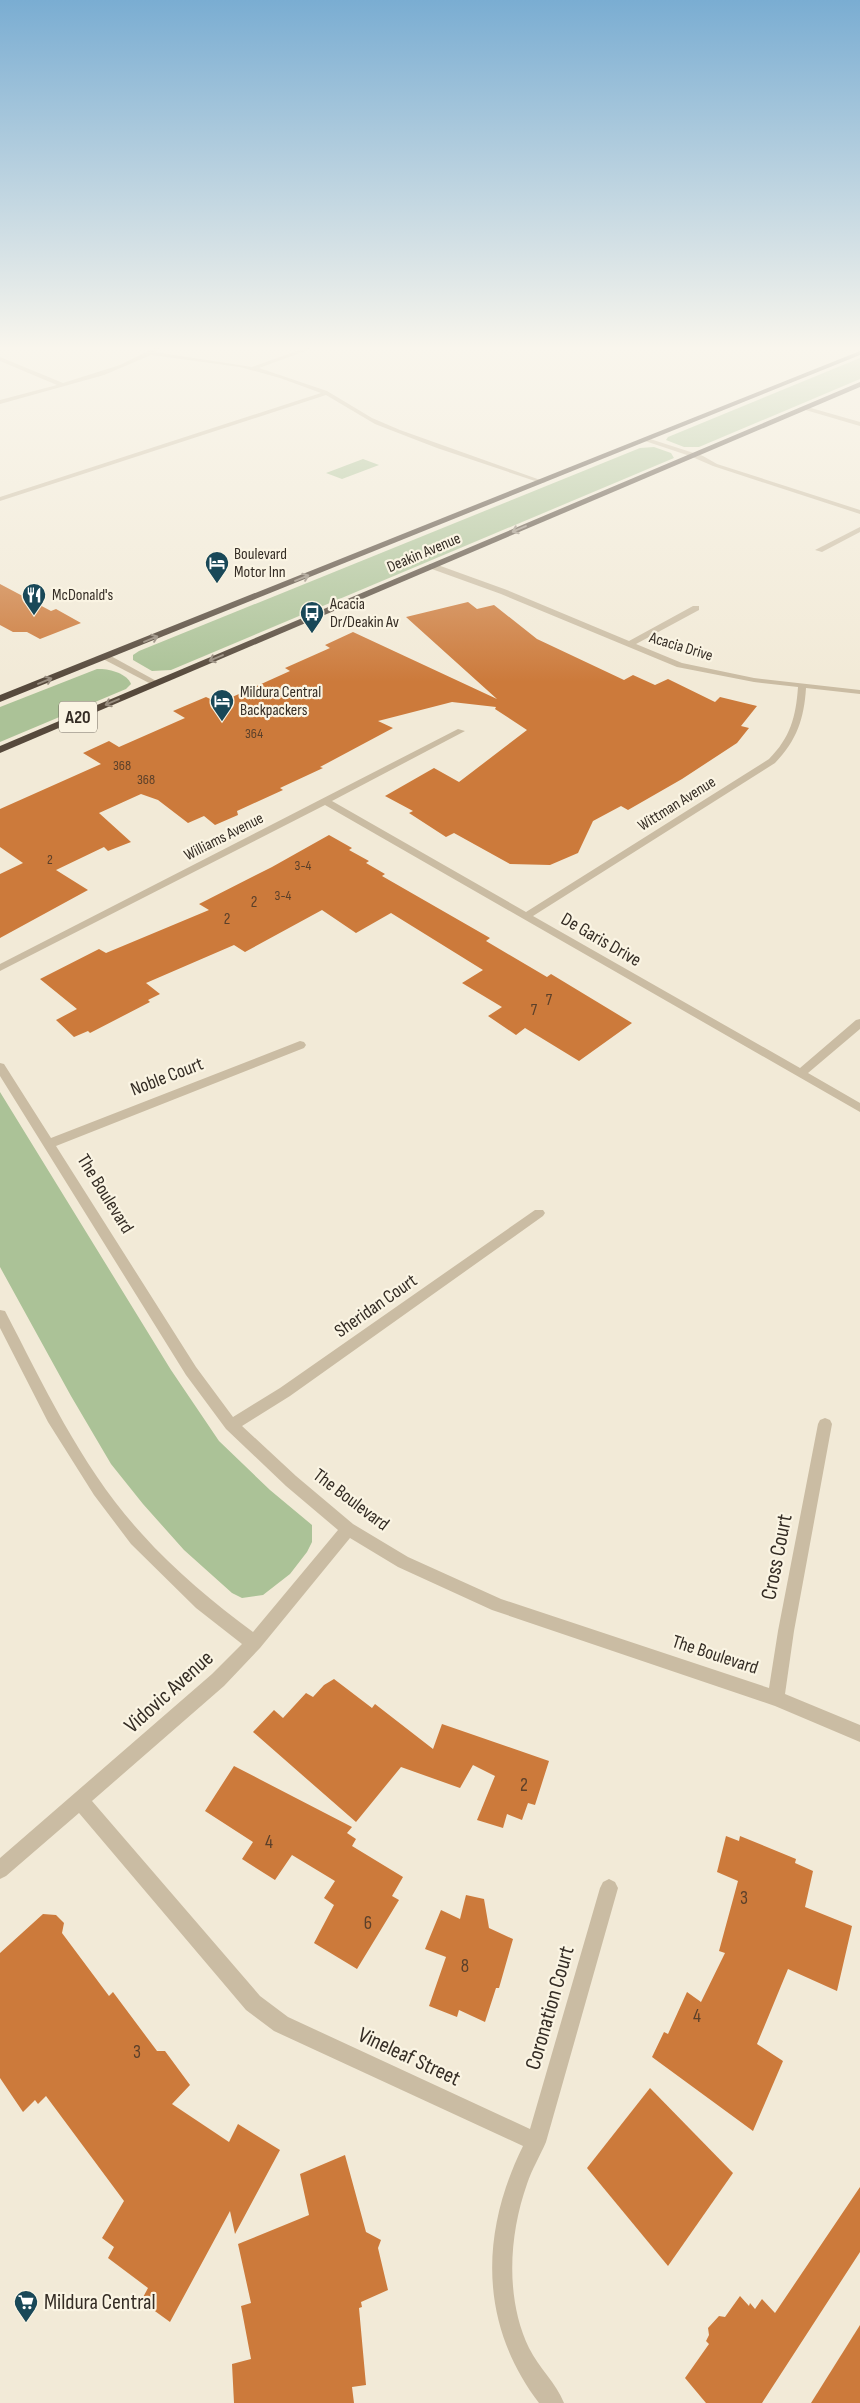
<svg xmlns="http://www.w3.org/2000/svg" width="860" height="2403" viewBox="0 0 860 2403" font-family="'Sofia Sans Condensed',sans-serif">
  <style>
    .green { fill: #abc297 }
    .building { fill: #cc7a3b }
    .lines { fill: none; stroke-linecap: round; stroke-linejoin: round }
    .minor { fill: #cabca3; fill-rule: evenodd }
    .highway { fill: #56493c; fill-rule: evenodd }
    .oneway { stroke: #988d7f }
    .labels { text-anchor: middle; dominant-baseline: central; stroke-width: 4.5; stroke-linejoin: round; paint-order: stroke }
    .far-number-label { font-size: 14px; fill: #5b402a }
    .far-street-label { font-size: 16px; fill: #352d25; stroke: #faf4e3 }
    .far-poi-label { font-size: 16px; fill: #352d25; stroke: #faf4e3; text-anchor: start }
    .number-label { font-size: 16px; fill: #5b402a }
    .shield { fill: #faf4e3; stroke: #70695e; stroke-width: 1 }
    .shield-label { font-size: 18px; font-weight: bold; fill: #352d25 }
    .street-label { font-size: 19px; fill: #352d25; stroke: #faf4e3 }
    .near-number-label { font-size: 19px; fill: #5b402a }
    .near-street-label { font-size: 22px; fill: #352d25; stroke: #faf4e3 }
    .near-poi-label { font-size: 22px; fill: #352d25; stroke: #faf4e3; text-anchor: start }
  </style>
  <rect width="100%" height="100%" fill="#f2ead7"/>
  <g class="green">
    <path d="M860 358V379L699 447H684L666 440 668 437Z"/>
    <path d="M654 447 671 453 674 458 171 670 152 671 133 660V655L139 651 640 448Z"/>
    <path d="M363 459 379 465 342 479 326 473Z"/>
    <path d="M97 669C108 668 127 673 131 684L126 689 0 742V707Z"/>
    <path d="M0 1092 171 1370 219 1441 270 1490 312 1525V1542L307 1552 290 1574 263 1595 242 1598 232 1593 184 1550 143 1504 111 1464 71 1396 0 1267Z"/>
  </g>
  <g class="building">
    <path d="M0 584 51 611 56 609 81 623 40 639 27 632H13L0 625Z"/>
    <path d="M468 602 477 609 494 605 537 639 624 680 633 675 655 685 668 679 715 702 720 697 757 706 741 726 749 728 737 743 682 779 628 810 621 806 593 821 578 853 550 865 510 864 454 833 446 837 409 813 413 811 385 796 434 768 459 782 527 730 495 709 496 707 452 702 378 721 393 728 320 767 323 768 280 788 283 790 237 811 238 815 215 825 204 816 188 823 158 800 141 794 99 813 131 842 108 851 104 847 56 870 88 890 0 938V874L23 863 0 847V809L101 764 83 753 109 741 119 747 185 718 173 711 206 697 219 703 290 671 285 668 330 648 325 645 353 632 497 699 406 617Z"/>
    <path d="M329 835 352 848 349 850 369 861 366 863 385 874 382 876 490 938 486 941 547 977 551 974 632 1023 579 1061 525 1028 516 1035 488 1016 502 1007 462 983 483 970 391 913 356 933 322 910 245 952 234 945 146 983 160 994 148 1000 150 1002 90 1033 88 1031 74 1037 56 1020 77 1009 40 979 99 949 106 953 209 910 199 904 272 867Z"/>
    <path d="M334 1679 372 1708 375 1704 433 1749 442 1724 549 1761 535 1805 528 1803 522 1820 507 1814 503 1828 477 1820 495 1776 473 1765 460 1788 401 1767 356 1822 253 1732 274 1710 283 1718 306 1693 313 1697 324 1685Z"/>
    <path d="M234 1766 352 1827 347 1833 356 1839 352 1846 403 1877 392 1896 399 1900 357 1969 314 1943 334 1905 324 1898 335 1881 292 1855 275 1880 242 1859 253 1842 205 1811Z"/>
    <path d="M726 1836 739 1841 740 1836 796 1859 795 1863 813 1871 805 1907 852 1926 837 1991 788 1969 757 2044 783 2061 753 2131 652 2057 664 2032 668 2034 687 1992 701 2002 725 1953 719 1951 738 1881 717 1872Z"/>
    <path d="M466 1895 484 1899 489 1928 513 1939 499 1988H496L485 2022 459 2010 457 2017 429 2006 446 1957 425 1949 441 1910 460 1919Z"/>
    <path d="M43 1914 56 1915 64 1923 62 1933 109 1996 113 1992 157 2051H165L190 2085 172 2104 229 2142 238 2124 280 2150 235 2234 230 2211 170 2322 141 2301 148 2288 108 2258 114 2247 102 2238 124 2201 46 2096 38 2104 35 2100 23 2112 0 2078V1953Z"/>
    <path d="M650 2088 733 2173 668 2266 587 2168Z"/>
    <path d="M345 2155 366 2232 381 2240 378 2248 388 2290 361 2302 362 2307 359 2308 366 2385 352 2387 354 2403H234L232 2364 251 2359 241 2306 251 2303 238 2244 309 2215 300 2174Z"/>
    <path d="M860 2187V2252L762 2403H706L685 2378 709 2344 706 2341 709 2335 708 2328 719 2316 725 2317 740 2296 749 2306 750 2303 755 2309 762 2299 775 2313Z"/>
    <path d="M860 2325V2403H811Z"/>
  </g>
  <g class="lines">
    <g class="minor">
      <path d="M158 346 161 348 155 352 252 367 311 346H319L259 368 327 391 372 418 400 430 546 482 541 483 437 448 375 424 326 395 0 501V497L321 393 280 378 240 367 151 355 104 375 0 404V400L57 385 0 361V357L63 383 120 365Z"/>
      <path d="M804 406 860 422V426L802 409Z"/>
      <path d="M647 438 703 456 717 464 860 510V514L713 466 690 456 645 441Z"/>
      <path d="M860 527V532L822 552 815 550Z"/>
      <path d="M429 564H435L507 590 629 641 693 606H699V610L636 644 682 663 754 678 860 690V694L806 688C804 719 797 740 775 763L533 916 800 1068 856 1020 860 1019V1029L808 1073 860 1103V1112L325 805 0 971V964L458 729 465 731 332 801 526 912 769 759C790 738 796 717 798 687L754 682 677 667 501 594 429 568Z"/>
      <path d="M103 655H109L160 683 153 685 103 659Z"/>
      <path d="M300 1041 304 1042 306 1045 304 1048 56 1146 196 1367 233 1417 280 1388 535 1210H543L545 1213 543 1216 290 1396 242 1426 296 1476 353 1524 408 1557 501 1599 769 1688 778 1631 818 1424 820 1420 825 1418 830 1420 832 1424 794 1631 785 1694 860 1725V1742L775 1706 492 1610 398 1567 350 1538 260 1648 224 1686 92 1801 260 1996 288 2017 530 2129 600 1888 603 1882 609 1879 615 1882 618 1888 546 2142C540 2156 532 2169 527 2184 509 2235 505 2298 529 2348 539 2368 556 2383 564 2403H539C479 2324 480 2233 523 2146L274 2031 246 2010 79 1813 6 1876 0 1879V1858L212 1674 242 1644 196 1608 131 1544 94 1495 48 1422 0 1328V1310L5 1311C45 1388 83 1470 142 1534 175 1571 214 1603 253 1632L338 1530 286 1486 226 1429 186 1375 0 1076V1063L4 1064 51 1138Z"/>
    </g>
    <g class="highway">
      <path d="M860 351V355L0 702V695Z"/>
      <path d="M860 382V387L0 753V746Z"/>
    </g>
  </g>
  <defs><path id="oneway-shaft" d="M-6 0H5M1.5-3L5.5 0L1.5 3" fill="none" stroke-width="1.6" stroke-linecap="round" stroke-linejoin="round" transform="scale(1.25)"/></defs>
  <g class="oneway">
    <use href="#oneway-shaft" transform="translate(519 529) rotate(157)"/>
    <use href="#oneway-shaft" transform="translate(302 578) rotate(-22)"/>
    <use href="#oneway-shaft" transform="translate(151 639) rotate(-22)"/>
    <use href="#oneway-shaft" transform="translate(216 658) rotate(157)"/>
    <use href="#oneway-shaft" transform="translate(45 681) rotate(-22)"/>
    <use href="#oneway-shaft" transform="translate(112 702) rotate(157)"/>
  </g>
  <linearGradient id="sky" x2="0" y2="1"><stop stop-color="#7aadd2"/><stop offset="0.51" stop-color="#f9f6ed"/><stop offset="1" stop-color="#f9f6ed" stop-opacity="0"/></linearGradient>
  <rect width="860" height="682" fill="url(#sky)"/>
  <defs>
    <g id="hotel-pin" transform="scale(1.25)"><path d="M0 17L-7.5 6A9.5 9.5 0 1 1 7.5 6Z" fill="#194858" stroke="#faf4e3"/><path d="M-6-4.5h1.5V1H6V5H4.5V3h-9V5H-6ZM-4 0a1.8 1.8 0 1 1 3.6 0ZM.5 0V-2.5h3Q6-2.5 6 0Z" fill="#fff"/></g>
    <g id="restaurant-pin" transform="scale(1.25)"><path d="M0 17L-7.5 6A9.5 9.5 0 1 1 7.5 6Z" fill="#194858" stroke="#faf4e3"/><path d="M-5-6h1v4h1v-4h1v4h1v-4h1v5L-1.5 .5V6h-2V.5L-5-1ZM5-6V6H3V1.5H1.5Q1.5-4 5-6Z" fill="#fff"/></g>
    <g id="bus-pin" transform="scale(1.25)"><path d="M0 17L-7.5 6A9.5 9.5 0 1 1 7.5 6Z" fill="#194858" stroke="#faf4e3"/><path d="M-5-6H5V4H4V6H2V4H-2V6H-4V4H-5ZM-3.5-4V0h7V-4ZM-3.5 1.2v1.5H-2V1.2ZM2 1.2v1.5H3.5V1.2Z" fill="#fff"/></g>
    <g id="supermarket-pin" transform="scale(1.25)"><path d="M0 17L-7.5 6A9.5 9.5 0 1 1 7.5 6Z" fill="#194858" stroke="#faf4e3"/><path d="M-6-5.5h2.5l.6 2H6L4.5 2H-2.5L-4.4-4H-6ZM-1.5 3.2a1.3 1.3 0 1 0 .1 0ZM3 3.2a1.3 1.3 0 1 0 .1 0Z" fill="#fff"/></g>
  </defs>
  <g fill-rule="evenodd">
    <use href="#hotel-pin" x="217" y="563"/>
    <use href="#restaurant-pin" x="34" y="595"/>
    <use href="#bus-pin" x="312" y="613"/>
    <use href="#hotel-pin" x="222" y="701"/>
    <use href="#supermarket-pin" x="26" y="2302"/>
  </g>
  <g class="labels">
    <g class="far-number-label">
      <text x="254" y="733">364</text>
      <text x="122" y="765">368</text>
      <text x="146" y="779">368</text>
      <text x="50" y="859">2</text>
      <text x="303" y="865">3-4</text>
      <text x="283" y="895">3-4</text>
    </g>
    <g class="far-street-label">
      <text transform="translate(424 553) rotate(-23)">Deakin Avenue</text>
      <text transform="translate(681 647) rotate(17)">Acacia Drive</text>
      <text transform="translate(677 804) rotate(-32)">Wittman Avenue</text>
      <text transform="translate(224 837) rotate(-27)">Williams Avenue</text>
    </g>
    <g class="far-poi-label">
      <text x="234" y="554">Boulevard<tspan x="234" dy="18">Motor Inn</tspan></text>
      <text x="52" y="595">McDonald's</text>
      <text x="330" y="604">Acacia<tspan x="330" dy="18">Dr/Deakin Av</tspan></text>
      <text x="240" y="692">Mildura Central<tspan x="240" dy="18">Backpackers</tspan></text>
    </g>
    <g class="number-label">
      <text x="254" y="902">2</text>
      <text x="227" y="919">2</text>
      <text x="549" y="1000">7</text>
      <text x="534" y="1010">7</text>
    </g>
    <rect class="shield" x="59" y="701.5" width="38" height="31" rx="4"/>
    <g class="shield-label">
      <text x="78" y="717">A20</text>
    </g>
    <g class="street-label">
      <text transform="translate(601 940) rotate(30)">De Garis Drive</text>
      <text transform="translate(167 1077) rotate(-21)">Noble Court</text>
      <text transform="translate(105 1194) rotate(58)">The Boulevard</text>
      <text transform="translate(376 1306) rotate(-35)">Sheridan Court</text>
      <text transform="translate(351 1500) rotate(37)">The Boulevard</text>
      <text transform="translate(715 1655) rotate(18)">The Boulevard</text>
    </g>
    <g class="near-number-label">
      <text x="524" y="1785">2</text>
      <text x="269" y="1842">4</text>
      <text x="744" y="1898">3</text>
      <text x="368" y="1923">6</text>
      <text x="465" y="1966">8</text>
      <text x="697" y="2016">4</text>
      <text x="137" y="2052">3</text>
    </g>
    <g class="near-street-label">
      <text transform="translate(777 1557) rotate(-79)">Cross Court</text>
      <text transform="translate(169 1692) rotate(-42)">Vidovic Avenue</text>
      <text transform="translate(550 2008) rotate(-74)">Coronation Court</text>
      <text transform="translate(409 2057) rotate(25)">Vineleaf Street</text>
    </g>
    <g class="near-poi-label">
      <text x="44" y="2302">Mildura Central</text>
    </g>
  </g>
</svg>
